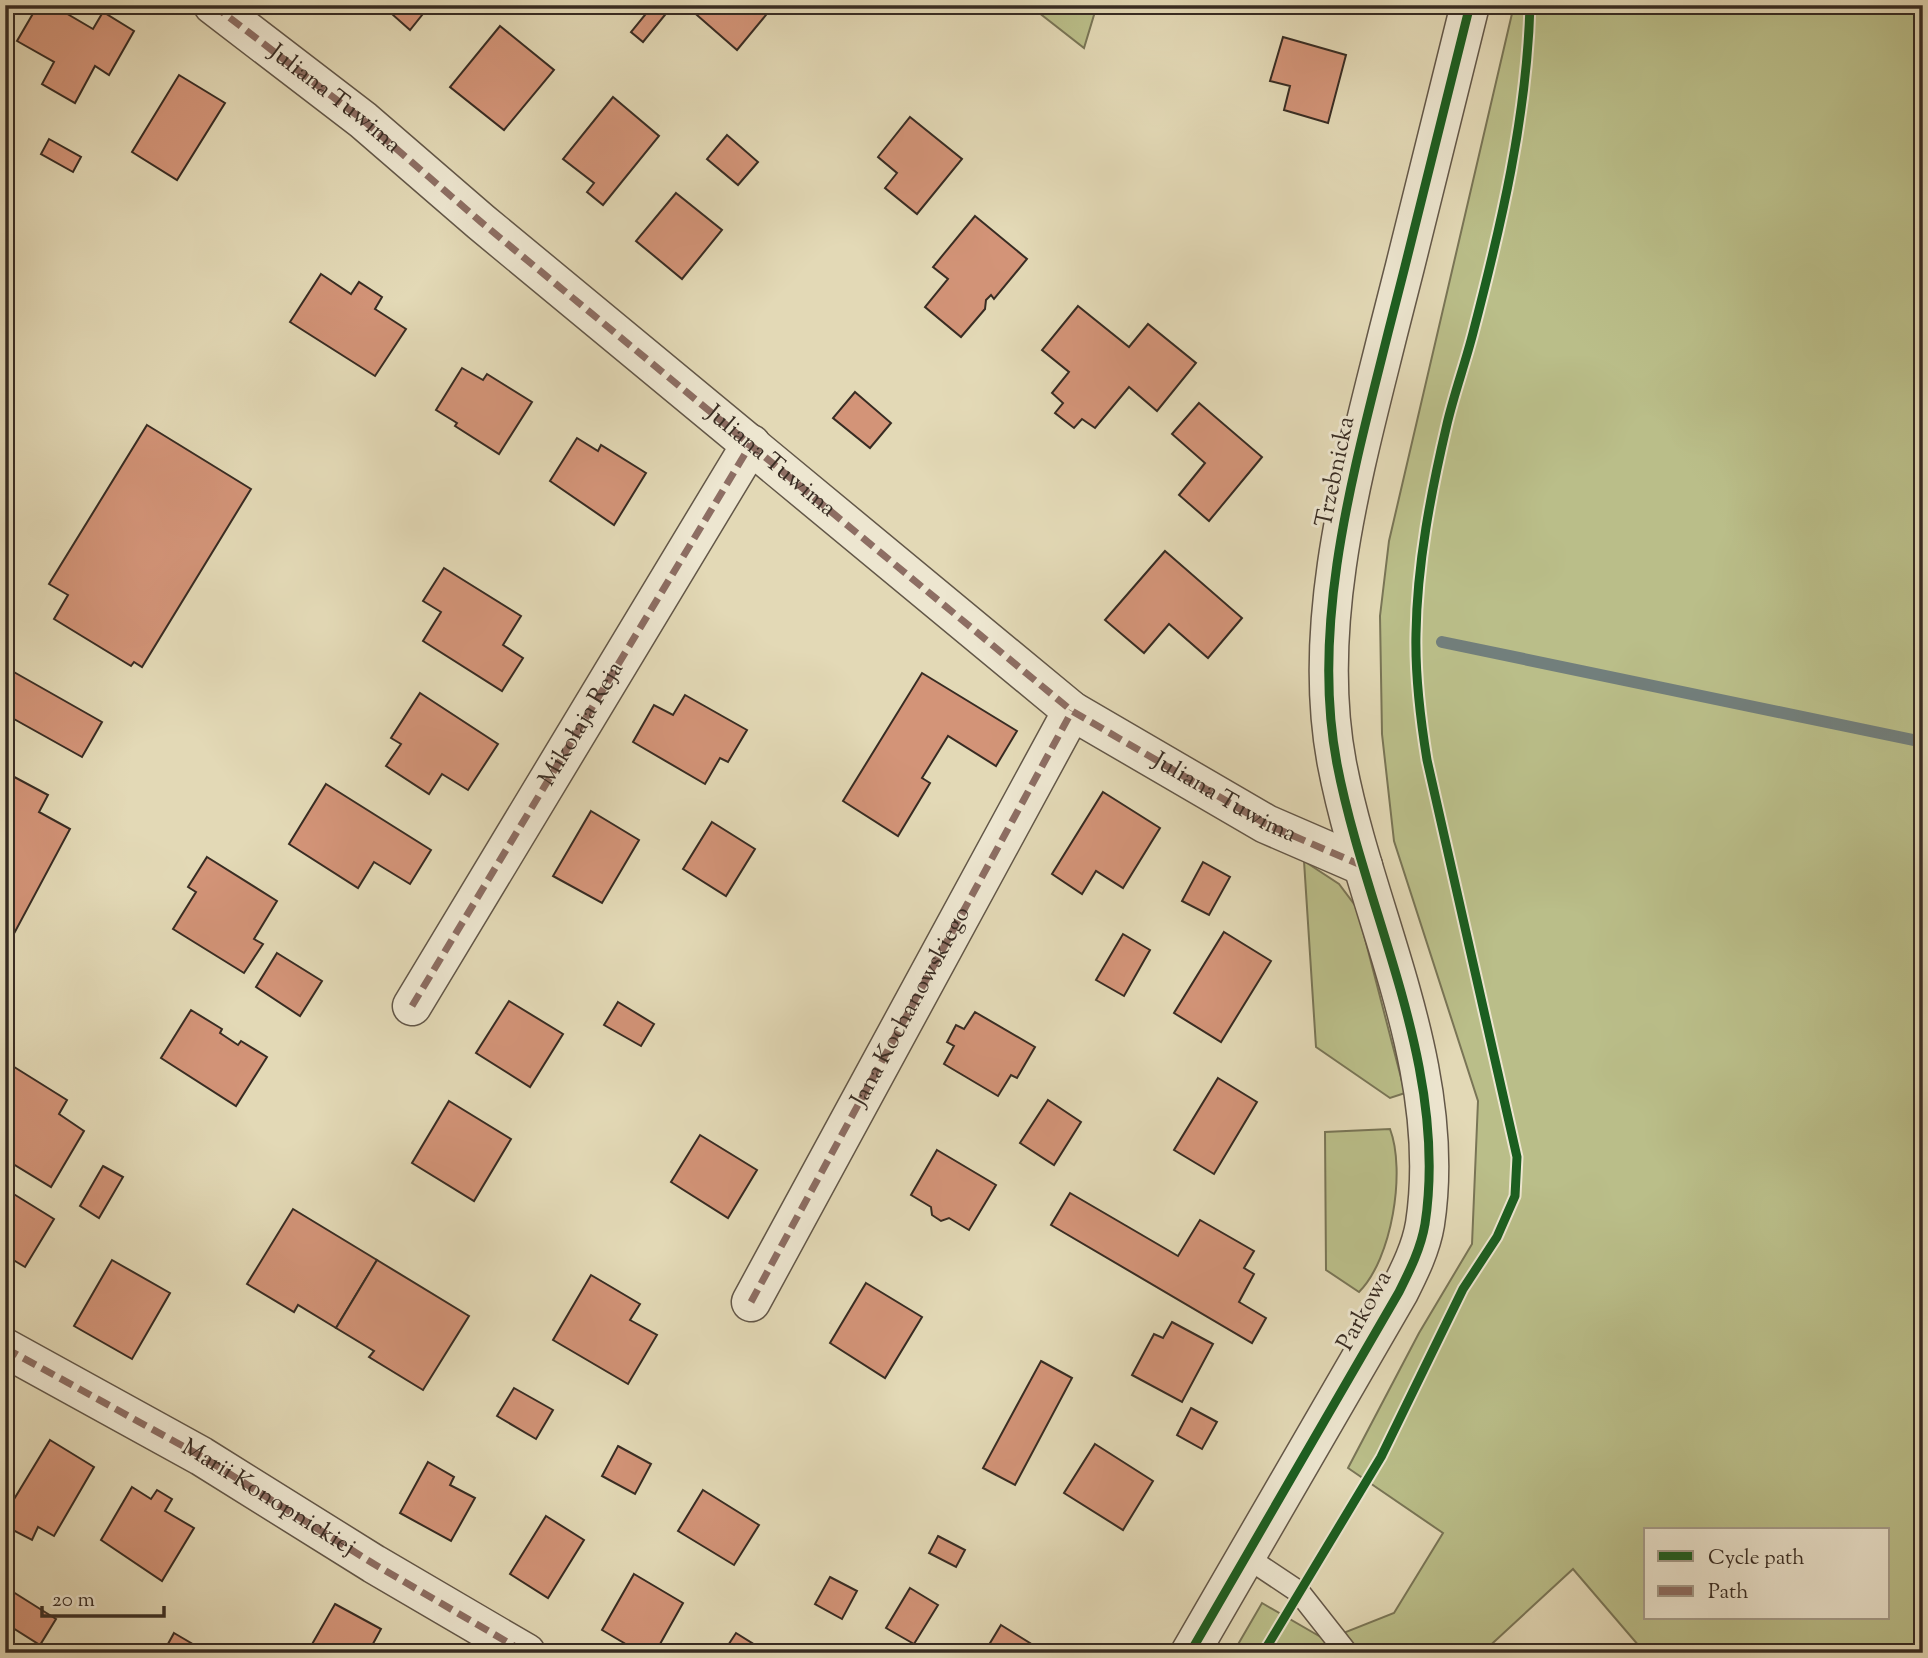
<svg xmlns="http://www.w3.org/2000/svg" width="1928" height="1658" viewBox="0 0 1928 1658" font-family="'Sorts Mill Goudy',serif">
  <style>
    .green { fill: #babe89; stroke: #797556; stroke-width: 2; fill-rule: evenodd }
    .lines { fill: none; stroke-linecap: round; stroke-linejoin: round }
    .stream { stroke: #727f7c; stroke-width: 12 }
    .building { fill: #d39478; stroke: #382c23; stroke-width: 2 }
    .service-casing { stroke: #635748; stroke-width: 24 }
    .minor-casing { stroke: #635748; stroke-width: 41 }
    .tertiary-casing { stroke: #635748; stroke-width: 41 }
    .service { stroke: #ede6d0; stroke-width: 21 }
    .minor { stroke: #ede6d0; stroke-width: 38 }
    .tertiary { stroke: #ede6d0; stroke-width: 38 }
    .quiet { stroke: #8d6e63; stroke-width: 7; stroke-dasharray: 14 7; stroke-linecap: butt }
    .cycleway-casing { stroke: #ede6d0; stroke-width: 13 }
    .cycleway { stroke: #1b5e20; stroke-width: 9 }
    .labels { text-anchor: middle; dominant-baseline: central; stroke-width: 6; stroke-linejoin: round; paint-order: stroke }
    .street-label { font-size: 24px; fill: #382c23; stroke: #ede6d0 }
  </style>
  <rect width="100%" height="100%" fill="#e3d9b6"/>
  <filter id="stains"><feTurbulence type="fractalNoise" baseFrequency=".00286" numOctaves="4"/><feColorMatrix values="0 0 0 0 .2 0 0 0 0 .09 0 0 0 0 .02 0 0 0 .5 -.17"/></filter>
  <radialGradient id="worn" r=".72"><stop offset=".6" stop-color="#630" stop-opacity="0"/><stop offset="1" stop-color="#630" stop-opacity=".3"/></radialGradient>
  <g class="green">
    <path d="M1029 5H1097L1084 48Z"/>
    <path d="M1514 5H1923V1653H1645L1573 1569 1482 1653H1233L1262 1603 1326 1640 1394 1613 1443 1533 1348 1468 1419 1333 1472 1244 1478 1101 1394 841 1382 734 1380 616 1389 541ZM1646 1530H1888V1618H1646Z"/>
    <path d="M1304 861 1339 884 1357 908 1405 1093 1390 1098 1316 1047Z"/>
    <path d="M1390 1129C1406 1171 1392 1259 1359 1292L1326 1270 1325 1132Z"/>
  </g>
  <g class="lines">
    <path class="stream" d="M1442 642 1923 742"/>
  </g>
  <g class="building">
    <path d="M38 5H52L93 29 103 12 134 31 109 75 95 66 75 103 42 84 54 62 17 41Z"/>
    <path d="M393 5H430L410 30 393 15 398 9Z"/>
    <path d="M653 5H673L643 42 631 32Z"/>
    <path d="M694 5H754L766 15 737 50 690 9Z"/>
    <path d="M500 26 554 70 504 130 450 87Z"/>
    <path d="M1283 37 1346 55 1328 123 1284 110 1290 86 1270 81Z"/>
    <path d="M179 75 225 103 177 180 132 152Z"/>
    <path d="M613 97 659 136 603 205 587 192 594 183 563 159Z"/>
    <path d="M910 117 962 159 917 214 885 188 897 173 878 157Z"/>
    <path d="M727 135 758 162 738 185 707 159Z"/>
    <path d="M49 139 81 157 73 172 41 154Z"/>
    <path d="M676 193 722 230 682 279 636 241Z"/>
    <path d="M975 216 1027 259 994 299 991 295 986 300 985 309 961 337 925 307 948 279 933 267Z"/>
    <path d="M321 274 351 294 359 282 382 297 375 309 406 329 375 376 290 322Z"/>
    <path d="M1078 306 1129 347 1148 324 1196 363 1157 411 1129 387 1095 428 1082 419 1074 428 1055 413 1063 403 1052 393 1069 372 1042 350Z"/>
    <path d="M462 368 483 380 487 374 532 402 499 454 455 426 457 423 436 410Z"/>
    <path d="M855 392 891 423 870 448 833 418Z"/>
    <path d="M1199 403 1262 457 1209 521 1179 495 1205 463 1172 434Z"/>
    <path d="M147 425 251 489 142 667 134 662 131 666 54 619 68 595 49 584Z"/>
    <path d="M577 438 598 451 601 445 646 473 614 525 550 481Z"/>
    <path d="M1165 551 1242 618 1208 658 1169 624 1144 653 1105 620Z"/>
    <path d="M444 568 521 616 503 645 523 658 502 691 423 641 441 612 423 601Z"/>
    <path d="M5 667 102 722 82 757 5 714Z"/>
    <path d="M922 673 1017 731 996 766 948 736 922 778 930 783 898 836 843 801Z"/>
    <path d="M420 693 498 744 468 790 442 774 429 794 386 766 401 744 391 738Z"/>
    <path d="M685 695 747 730 728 762 720 758 705 784 633 742 654 705 673 715Z"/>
    <path d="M5 772 48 795 39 812 70 829 9 943 5 941Z"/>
    <path d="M326 784 431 850 410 884 374 862 358 888 289 844Z"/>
    <path d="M1103 792 1160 828 1123 888 1096 871 1082 894 1052 874Z"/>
    <path d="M591 811 639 840 602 903 553 876Z"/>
    <path d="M712 822 755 849 726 896 683 869Z"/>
    <path d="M207 857 277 901 254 939 263 944 244 973 173 929 196 892 188 887Z"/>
    <path d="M1203 862 1230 877 1209 915 1182 901Z"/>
    <path d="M1224 932 1271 961 1221 1042 1174 1013Z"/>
    <path d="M1123 934 1150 950 1124 996 1096 980Z"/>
    <path d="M277 953 322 981 300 1016 256 987Z"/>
    <path d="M509 1001 563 1034 530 1087 476 1053Z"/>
    <path d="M618 1002 654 1024 641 1046 604 1025Z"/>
    <path d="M191 1010 222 1029 220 1033 238 1045 241 1041 267 1057 236 1106 161 1058Z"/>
    <path d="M975 1012 1035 1047 1017 1078 1011 1075 998 1096 944 1064 954 1046 947 1042 956 1025 964 1029Z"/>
    <path d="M11 1065 67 1100 59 1114 84 1131 51 1187 5 1159 9 1147 5 1144V1074Z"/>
    <path d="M1218 1078 1257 1102 1214 1174 1174 1150Z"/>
    <path d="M1048 1100 1081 1122 1054 1165 1020 1143Z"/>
    <path d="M449 1101 511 1139 474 1201 412 1163Z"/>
    <path d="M700 1135 757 1170 728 1218 671 1182Z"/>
    <path d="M937 1150 996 1185 969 1230 949 1218 941 1221 932 1215 931 1207 911 1195Z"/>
    <path d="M103 1166 123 1177 99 1218 80 1206Z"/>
    <path d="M12 1193 54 1219 25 1267 5 1255V1204Z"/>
    <path d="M1070 1193 1178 1256 1200 1220 1254 1251 1244 1268 1254 1274 1239 1302 1266 1318 1252 1343 1051 1225Z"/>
    <path d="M293 1209 377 1260 336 1328 298 1305 294 1312 247 1284Z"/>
    <path d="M112 1260 170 1293 132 1359 74 1326Z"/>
    <path d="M377 1260 469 1316 423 1390 369 1357 374 1351 336 1328Z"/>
    <path d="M591 1275 640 1304 630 1320 657 1335 628 1384 553 1340Z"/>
    <path d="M866 1283 922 1317 885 1378 830 1343Z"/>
    <path d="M1172 1322 1213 1344 1182 1402 1132 1375 1154 1334 1163 1338Z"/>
    <path d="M1041 1361 1072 1378 1015 1485 983 1468Z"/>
    <path d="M514 1388 553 1410 536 1439 497 1416Z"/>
    <path d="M1191 1408 1217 1422 1202 1449 1177 1435Z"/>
    <path d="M50 1440 94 1467 54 1536 38 1527 32 1540 5 1526V1514Z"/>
    <path d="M1095 1444 1153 1481 1123 1530 1064 1493Z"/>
    <path d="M618 1446 651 1464 635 1494 602 1476Z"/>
    <path d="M428 1462 454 1477 450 1485 475 1498 451 1541 400 1513Z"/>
    <path d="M132 1487 151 1499 157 1490 172 1499 165 1511 194 1528 162 1581 101 1540Z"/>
    <path d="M703 1490 759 1525 734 1565 678 1531Z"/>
    <path d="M546 1516 584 1540 548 1598 510 1574Z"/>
    <path d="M938 1536 965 1550 956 1567 929 1553Z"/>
    <path d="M634 1574 683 1603 655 1653H641L602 1630Z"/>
    <path d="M830 1577 857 1591 842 1619 815 1604Z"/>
    <path d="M910 1588 938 1605 914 1644 886 1628Z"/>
    <path d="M10 1590 56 1619 40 1645 5 1623V1597Z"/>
    <path d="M335 1604 381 1629 368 1653H307Z"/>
    <path d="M1001 1625 1046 1653H984Z"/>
    <path d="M174 1633 208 1653H163Z"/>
    <path d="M736 1633 768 1653H723Z"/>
  </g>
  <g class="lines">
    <g class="service-casing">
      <path id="service" d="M1245 1556 1299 1592 1347 1653"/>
    </g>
    <g class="minor-casing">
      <g id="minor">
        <path id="s1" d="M213 5 363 120 481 222 1072 711 1266 824 1363 866"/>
        <path id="s2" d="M412 1006 751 444"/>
        <path id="s3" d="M751 1302 1072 711"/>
        <path id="s4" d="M5 1348 201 1456 374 1564 526 1653"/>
      </g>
    </g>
    <g class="tertiary-casing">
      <path id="tertiary" d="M1190 1653 1399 1292C1410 1270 1421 1248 1425 1224 1449 1066 1366 915 1337 764 1310 623 1354 470 1388 333 1416 224 1443 115 1470 5"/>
    </g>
    <use href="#service" class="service"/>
    <use href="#minor" class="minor"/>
    <use href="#tertiary" class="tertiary"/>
    <g class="quiet">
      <path d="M213 5 363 120 481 222 1072 711 1266 824 1363 866"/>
      <path d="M412 1006 751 444"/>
      <path d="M751 1302 1072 711"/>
      <path d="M5 1348 201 1456 374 1564 526 1653"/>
    </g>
    <g class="cycleway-casing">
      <g id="cycleway">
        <path d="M1190 1653 1399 1292C1410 1270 1421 1248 1425 1224 1449 1066 1366 915 1337 764 1310 623 1354 470 1388 333 1416 224 1443 115 1470 5"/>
        <path d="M1263 1653 1381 1457 1463 1289 1497 1237 1515 1196 1517 1157 1427 760C1420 717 1415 677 1416 634 1417 564 1431 492 1447 424 1454 394 1465 364 1473 333 1501 226 1527 116 1530 5"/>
      </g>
    </g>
    <use href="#cycleway" class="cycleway"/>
  </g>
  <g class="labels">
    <g class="street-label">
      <text stroke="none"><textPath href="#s1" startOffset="154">Juliana Tuwima</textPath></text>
      <text stroke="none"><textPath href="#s1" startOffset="721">Juliana Tuwima</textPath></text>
      <text transform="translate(1336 472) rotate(-78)">Trzebnicka</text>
      <text stroke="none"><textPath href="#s2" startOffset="329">Mikołaja Reja</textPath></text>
      <text stroke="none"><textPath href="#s1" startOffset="1288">Juliana Tuwima</textPath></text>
      <text stroke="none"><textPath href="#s3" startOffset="336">Jana Kochanowskiego</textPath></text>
      <text transform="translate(1365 1311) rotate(-61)">Parkowa</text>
      <text stroke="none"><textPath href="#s4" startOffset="303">Marii Konopnickiej</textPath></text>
    </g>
  </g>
  <rect width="1928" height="1658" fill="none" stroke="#e3d9b6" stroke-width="28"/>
  <rect x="7" y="7" width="1914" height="1644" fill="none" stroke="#382c23" stroke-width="3.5"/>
  <rect x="14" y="14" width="1900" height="1630" fill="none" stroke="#382c23" stroke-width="2"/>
  <rect x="1644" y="1528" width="245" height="91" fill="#ede6d0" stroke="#a59c8b" stroke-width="2"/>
  <rect x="1658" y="1551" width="35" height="10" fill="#1b5e20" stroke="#a59c8b" stroke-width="2"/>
  <text x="1708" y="1564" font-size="21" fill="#382c23">Cycle path</text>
  <rect x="1658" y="1586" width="35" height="10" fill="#8d6e63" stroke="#a59c8b" stroke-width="2"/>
  <text x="1708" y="1598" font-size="21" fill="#382c23">Path</text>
  <path d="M42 1606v10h122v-10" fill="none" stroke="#382c23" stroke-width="3.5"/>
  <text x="52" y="1606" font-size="21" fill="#382c23" stroke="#ede6d0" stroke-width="5" paint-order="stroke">20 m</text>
  <rect width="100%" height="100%" filter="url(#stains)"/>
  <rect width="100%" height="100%" fill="url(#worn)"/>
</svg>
